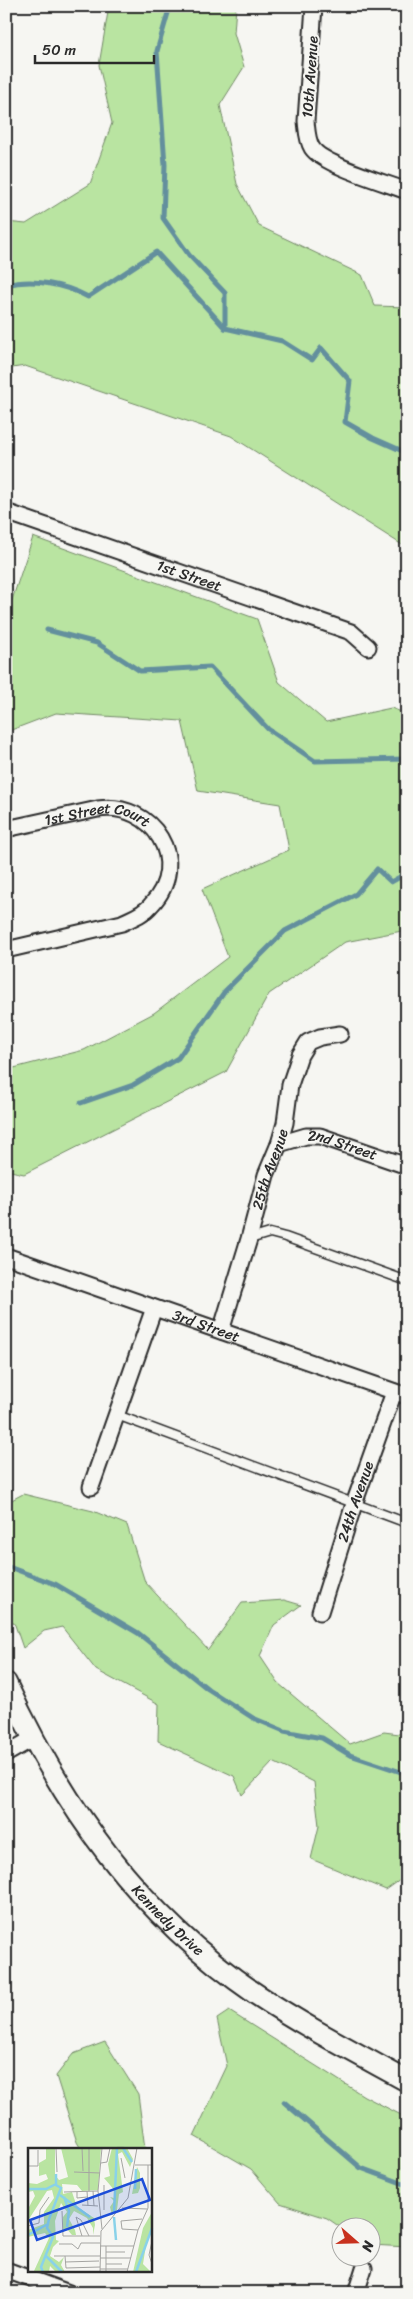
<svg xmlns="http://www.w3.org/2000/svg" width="413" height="2299" viewBox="0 0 413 2299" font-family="Sriracha,sans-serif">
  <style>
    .green { fill: #b9e4a1; stroke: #728866 }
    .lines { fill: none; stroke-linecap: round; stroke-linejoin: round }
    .stream { stroke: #638f9d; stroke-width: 5 }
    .service-casing { stroke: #2b2b2b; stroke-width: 11 }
    .minor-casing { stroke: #2b2b2b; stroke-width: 19 }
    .tertiary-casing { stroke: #2b2b2b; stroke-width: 24 }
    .service { stroke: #f6f6f2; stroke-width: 8 }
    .minor { stroke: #f6f6f2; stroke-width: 15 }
    .tertiary { stroke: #f6f6f2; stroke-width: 20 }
    .labels { text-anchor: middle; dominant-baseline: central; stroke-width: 4; stroke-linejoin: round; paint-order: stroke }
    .street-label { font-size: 15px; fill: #2b2b2b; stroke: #f6f6f2 }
    .inset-river { fill: none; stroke: #89d2e9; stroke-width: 2.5 }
    .inset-road { fill: none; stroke: #a5a5a2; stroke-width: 1 }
    .view { fill: #1d4ed8; fill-opacity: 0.15; stroke: #1d4ed8; stroke-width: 2.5 }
    .inset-edge { fill: none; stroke: #2b2b2b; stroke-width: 2.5 }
  </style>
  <rect width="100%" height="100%" fill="#f6f6f2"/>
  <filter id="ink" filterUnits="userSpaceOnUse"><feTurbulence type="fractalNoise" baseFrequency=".02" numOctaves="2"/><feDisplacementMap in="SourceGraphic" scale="10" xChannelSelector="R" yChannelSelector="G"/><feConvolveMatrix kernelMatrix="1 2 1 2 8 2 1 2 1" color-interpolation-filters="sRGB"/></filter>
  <g filter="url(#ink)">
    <g class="green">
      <path d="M109 6H236L234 33 244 67 220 105 237 184 259 226 362 275 375 306 407 307V548L231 436 25 366 6 369V222L26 224 90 184 112 123 99 65Z"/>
      <path d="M33 537 257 619 279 682 326 722 391 708 407 714V930L345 942 269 994 226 1072 24 1174 6 1170V1070L84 1050 154 1013 228 957 202 889 289 850 280 804 198 791 182 721 56 713 6 732V618Z"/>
      <path d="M23 1494 93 1511 127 1525 145 1582 208 1650 242 1603 284 1600 301 1605 274 1625 260 1656 278 1683 350 1744 384 1732 407 1735V1875L386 1890 311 1859 319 1826 314 1782 273 1762 242 1795 234 1776 158 1741 159 1704 96 1670 62 1627 44 1631 23 1648 15 1625 6 1614V1503Z"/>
      <path d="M229 2011 364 2096 407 2118V2247L371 2245 370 2226 340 2227 327 2218 280 2203 251 2169 194 2136 227 2066 217 2019Z"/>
      <path d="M105 2042 138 2094 145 2149H81L77 2142 56 2076 73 2054Z"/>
    </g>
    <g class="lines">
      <g class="stream">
        <path d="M170 6 157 51 165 165 163 218 189 255 225 293V328"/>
        <path d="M6 285C32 278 64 284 88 297L156 252 225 328 282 341 312 360 321 348 350 381 345 422 373 438 407 453"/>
        <path d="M47 630 97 643 140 671 210 667 268 729 315 761 407 759"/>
        <path d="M81 1103 133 1085 178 1058 225 991 285 931 356 894 377 869 391 882 407 873"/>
        <path d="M6 1566 55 1584 138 1633 208 1689 253 1718 284 1731 322 1738 350 1755 407 1774"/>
        <path d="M284 2102 361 2168 407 2185"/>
      </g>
      <g class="service-casing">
        <g id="service">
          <path d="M250 1239 270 1233 285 1237 407 1281"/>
          <path d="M117 1415 407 1523"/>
        </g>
      </g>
      <g class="minor-casing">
        <g id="minor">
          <path d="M314 6 306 121C307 130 307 140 312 148 323 165 386 183 407 191"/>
          <path id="s1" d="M6 512 351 632 368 647"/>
          <path id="s2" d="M6 829 98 809C152 801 192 862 151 905 144 914 132 918 122 923L6 950"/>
          <path id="s3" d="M279 1144 306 1136H320L407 1166"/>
          <path id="s4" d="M6 1256 407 1396"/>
          <path id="s5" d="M221 1331 249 1239 266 1175 279 1144 285 1123 290 1085 300 1055 308 1042 320 1037 340 1034"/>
          <path d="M91 1487 154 1308"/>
          <path id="s6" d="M320 1612 354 1504 394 1392"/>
          <path d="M6 1754 32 1739"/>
          <path d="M6 2270 69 2293"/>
          <path d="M356 2293 364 2268"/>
        </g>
      </g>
      <g class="tertiary-casing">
        <g id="tertiary">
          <path id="s7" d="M6 1683C65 1810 139 1914 256 1994 304 2026 356 2053 407 2081"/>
        </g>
      </g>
      <use href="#service" class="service"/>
      <use href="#minor" class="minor"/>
      <use href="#tertiary" class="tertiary"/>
    </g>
  </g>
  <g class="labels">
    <g class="street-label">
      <text transform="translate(310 77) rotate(-86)">10th Avenue</text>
      <text stroke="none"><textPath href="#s1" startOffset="194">1st Street</textPath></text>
      <text stroke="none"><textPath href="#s2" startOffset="94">1st Street Court</textPath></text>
      <text stroke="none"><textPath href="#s3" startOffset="66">2nd Street</textPath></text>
      <text stroke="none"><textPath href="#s5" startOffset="169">25th Avenue</textPath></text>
      <text stroke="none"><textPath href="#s4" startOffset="212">3rd Street</textPath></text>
      <text stroke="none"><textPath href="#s6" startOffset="116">24th Avenue</textPath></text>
      <text stroke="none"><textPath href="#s7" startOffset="289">Kennedy Drive</textPath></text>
    </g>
  </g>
  <g transform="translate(28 2148)">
    <rect width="124" height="124" fill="#f6f6f2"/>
    <path d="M18 0H27V27L31 32 40 29 33 0H73L70 42 54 43 49 37 34 36 35 46 44 44 49 59 66 70 67 77 65 87V80L59 70 46 63 41 71 47 82 48 87H44L39 81H35V69L39 64 33 55 27 73 28 92 31 93 25 99 22 108 31 114 36 109 33 117 37 124H28L22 118 21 124 6 123 21 90 17 85 0 89V82L16 76V64L26 50 24 42 19 43 1 71V59L7 48 5 43 0 44V35L9 36 20 31 18 26 11 28V15L18 11ZM84 0H99L105 11 102 19 94 4 90 6 95 44 91 46 89 62 84 67 82 59 86 53 82 49 86 50 88 44 76 30 82 28 80 16ZM109 19 112 25V40L110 45 104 46ZM124 64V85L119 91 115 116 123 124H105L115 80Z" fill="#b9e4a1"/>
    <path class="inset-river" d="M95 0 104 14M0 41H18L28 36M107 41 108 21M32 47 62 69M36 49 41 63 39 79M86 65 89 0M86 69 88 92M0 87 20 76M18 108 34 124M15 124 13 119 25 89 19 80 21 71 33 40 28 37V26M108 124 124 80"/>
    <path class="inset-road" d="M28 0 29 24M54 0 55 23M61 0V43M74 0 70 43 74 81M93 10 97 30M73 15 79 14 82 0M107 17H124M0 18H10V2M46 24 72 25M76 37V62M59 43 60 58M65 43 66 58M36 44 70 43M49 44V50L59 49M54 57 70 58M94 60 119 61M34 63 35 88H72M48 69 53 72 61 88M48 69 54 88M0 78 11 75 12 62 21 49M110 82 94 81 93 73 114 71M124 93 121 107 124 116M31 96H44L50 101 53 95H72M72 98H106M78 104H97M26 108H72M37 108 38 120 72 119M72 110H103M37 114 71 113M78 116H94M72 121H100M78 123V98M72 124 73 83 100 50 109 0M99 124 110 82 120 60V17"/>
    <path class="view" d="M114 31 122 52 9 92 2 72Z"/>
    <rect width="124" height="124" class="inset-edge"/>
  </g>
  <rect width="413" height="2299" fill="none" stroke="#f6f6f2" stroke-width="25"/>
  <rect x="12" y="12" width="388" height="2274" fill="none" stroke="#2b2b2b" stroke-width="2" filter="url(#ink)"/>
  <g transform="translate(356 2242) rotate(110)"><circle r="24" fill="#f6f6f2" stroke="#a5a5a2"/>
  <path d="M0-4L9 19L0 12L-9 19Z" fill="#c8321e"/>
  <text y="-8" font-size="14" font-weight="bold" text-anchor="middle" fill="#2b2b2b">N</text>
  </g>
  <path d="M35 55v8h119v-8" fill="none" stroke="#2b2b2b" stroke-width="2.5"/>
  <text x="42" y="55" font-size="15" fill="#2b2b2b" stroke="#f6f6f2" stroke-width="4" paint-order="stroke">50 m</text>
</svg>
